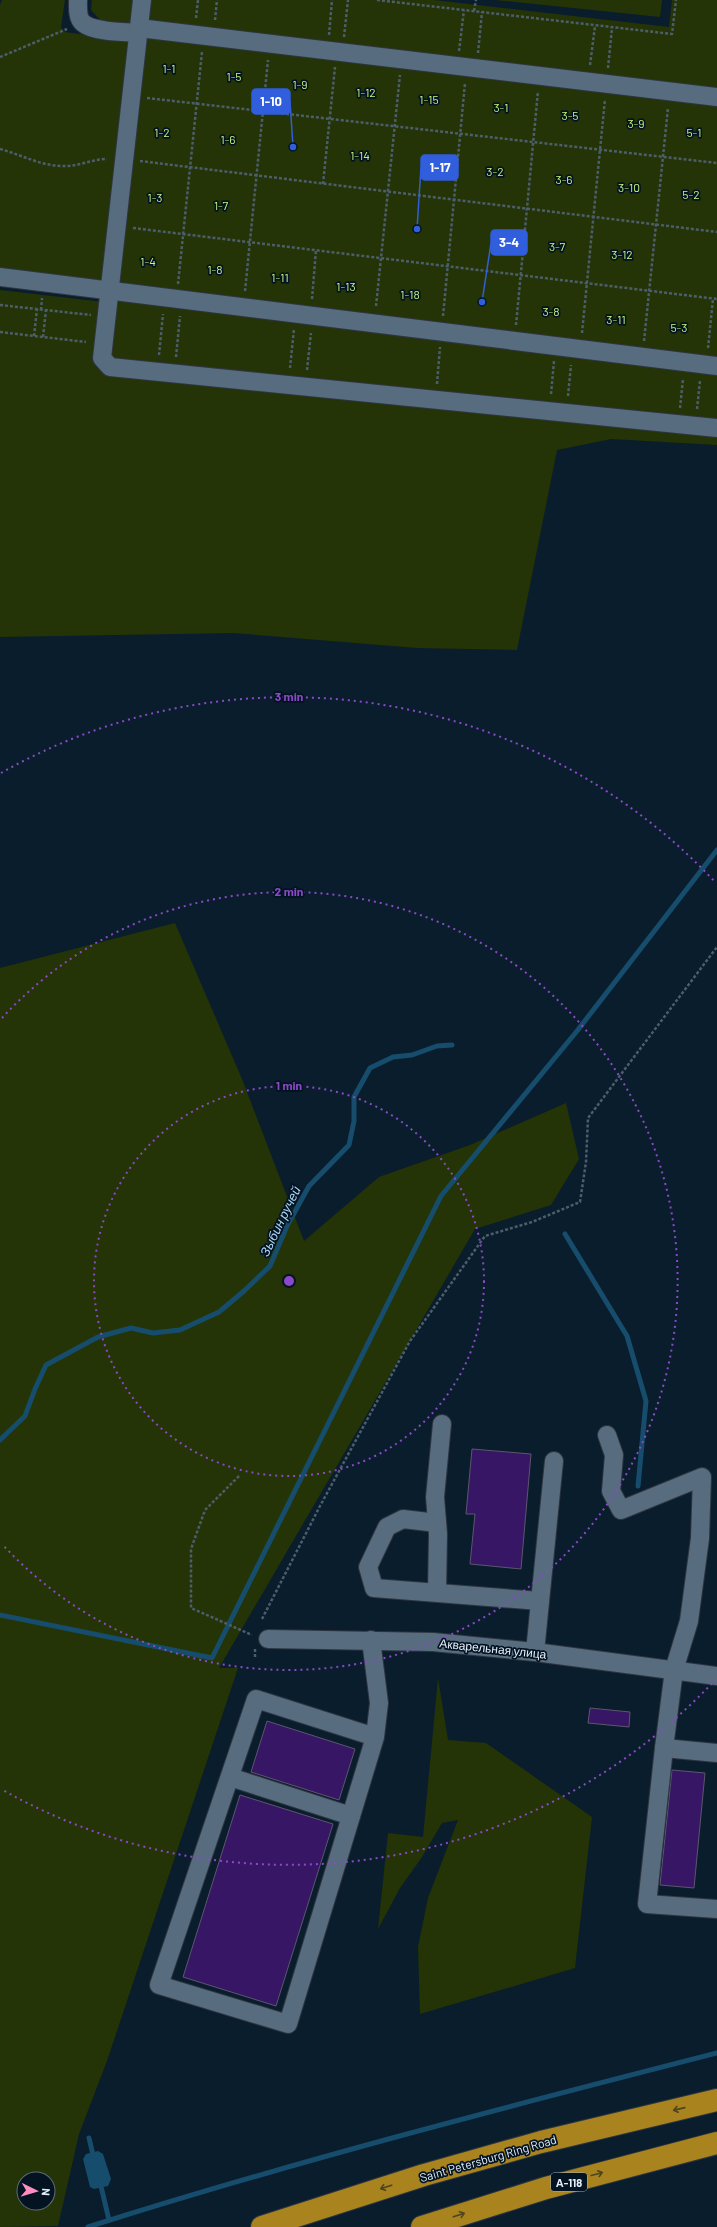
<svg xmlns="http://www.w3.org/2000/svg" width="717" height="2227" viewBox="0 0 717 2227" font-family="Barlow,sans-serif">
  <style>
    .green { fill: #243406; fill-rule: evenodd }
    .water { fill: #164c6c }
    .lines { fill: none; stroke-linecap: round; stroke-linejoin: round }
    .stream { stroke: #164c6c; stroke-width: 5 }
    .building { fill: #371665; stroke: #5d566e }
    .minor-casing { stroke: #2e3541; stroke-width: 20 }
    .highway-casing { stroke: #2e3541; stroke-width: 24 }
    .path { stroke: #4c5d6b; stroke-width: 2.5; stroke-dasharray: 3 2; stroke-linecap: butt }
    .minor { stroke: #576c7e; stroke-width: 18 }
    .highway { stroke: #a8831e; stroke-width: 22 }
    .oneway { stroke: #4d4520 }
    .ring { fill: none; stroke: #8b49c8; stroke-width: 2; stroke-dasharray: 2 4 }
    .labels { text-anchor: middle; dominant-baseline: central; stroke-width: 3.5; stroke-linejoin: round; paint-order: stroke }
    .shield { fill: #031322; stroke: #a1aeba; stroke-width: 1 }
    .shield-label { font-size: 11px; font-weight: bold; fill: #e5f0fb }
    .park-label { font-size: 12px; fill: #c6f67c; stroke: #031322 }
    .street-label { font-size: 12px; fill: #e5f0fb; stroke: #031322 }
    .water-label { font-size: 13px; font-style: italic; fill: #add8f8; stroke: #031322 }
    .centre { fill: #8b49c8; stroke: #031322; stroke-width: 2 }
    .ring-label { font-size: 12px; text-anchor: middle; font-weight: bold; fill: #8b49c8; stroke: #031322; stroke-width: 3.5; stroke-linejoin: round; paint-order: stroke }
    .leader { fill: none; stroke: #315edc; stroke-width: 1.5 }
    .callout-dot { fill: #315edc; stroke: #031322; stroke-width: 1.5 }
    .callout { fill: #315edc; stroke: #315edc; stroke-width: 1.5 }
    .callout-label { font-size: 13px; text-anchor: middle; font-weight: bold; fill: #fff }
  </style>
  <rect width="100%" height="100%" fill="#0a1d2c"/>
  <g class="green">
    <path d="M2 0H65L61 27 65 32 130 41 102 283 0 271V5Z"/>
    <path d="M92 0H135L133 24 100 20 91 10Z"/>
    <path d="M147 0H434L669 27 672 0H717V445L611 439 557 450 517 650 417 648 234 633 0 637V290L113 303Z"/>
    <path d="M495 0H662L660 17Z"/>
    <path d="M175 923 242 1079 304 1241 379 1177 470 1145 566 1103 579 1159 551 1205 475 1229 219 1668H238L107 2061 79 2134 58 2226 0 2227V968ZM24 2179H48V2203H24Z"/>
    <path d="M438 1678 448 1740 486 1743 592 1817 575 1968 420 2014 418 1947 428 1898 458 1820 442 1823 422 1857 400 1888 378 1929 388 1833 423 1837Z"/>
  </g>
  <path class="water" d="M98 2151 103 2154 111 2179 108 2186 94 2189 90 2187 83 2159 86 2154Z"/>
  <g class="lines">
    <g class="stream">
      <path d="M565 1234 627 1336 646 1401 638 1486"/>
      <path d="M0 1440 25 1416 35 1389 46 1365 98 1337 131 1328 153 1333 180 1330 219 1312 244 1291 270 1266 287 1226 309 1186 349 1145 354 1121V1097L370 1068 393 1057 412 1055 437 1046 452 1045"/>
      <path d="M0 1615 212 1658 441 1196 577 1031 717 850"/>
      <path d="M89 2138 94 2159"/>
      <path d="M100 2182 109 2220"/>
      <path d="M88 2227C296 2161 506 2107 717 2053"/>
    </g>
  </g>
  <g class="building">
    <path d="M472 1449 531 1454 521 1569 470 1564 475 1514H466Z"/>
    <path d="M590 1708 630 1712 629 1727 588 1723Z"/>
    <path d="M267 1721 355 1749 339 1800 251 1772Z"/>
    <path d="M672 1770 705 1773 694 1888 660 1885Z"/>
    <path d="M240 1795 333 1824 276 2006 183 1977Z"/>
  </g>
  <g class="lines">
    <g class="minor-casing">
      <g id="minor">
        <path d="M78 0C78 7 77 18 83 23 93 32 124 32 138 33"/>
        <path d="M142 0 102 358 110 367 717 428"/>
        <path d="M139 28 717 97"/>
        <path d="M0 277 717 366"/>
        <path d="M607 1435 614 1455 611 1491 621 1510 702 1477 700 1538 689 1621 674 1670 664 1748 717 1753"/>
        <path d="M437 1523 403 1519 387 1527 368 1567 374 1588 540 1601"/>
        <path d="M437 1592 438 1534 435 1497 442 1424"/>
        <path d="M268 1639 433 1642 535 1652 717 1676"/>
        <path d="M371 1640 379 1703 375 1737 288 2024 159 1985 256 1699 375 1737"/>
        <path d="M535 1652 554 1461"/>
        <path d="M664 1748 647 1904 717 1909"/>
        <path d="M230 1777 351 1816"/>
      </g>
    </g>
    <g class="highway-casing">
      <g id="highway">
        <path d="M262 2227 424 2175 541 2142 717 2100"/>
        <path d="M422 2227 546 2188 717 2143"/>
      </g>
    </g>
    <g class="path">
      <path d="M377 0 672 34 676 0"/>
      <path d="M474 11 476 0"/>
      <path d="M196 18 198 0"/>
      <path d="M215 20 217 0"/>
      <path d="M329 35 332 0"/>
      <path d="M344 37 348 0"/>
      <path d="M459 51 464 10"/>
      <path d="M478 53 482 12"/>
      <path d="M0 57 67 29"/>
      <path d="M590 65 595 26"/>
      <path d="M608 68 612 28"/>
      <path d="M147 98 717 163"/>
      <path d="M0 149C22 155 41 166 63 166 78 167 92 159 107 159"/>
      <path d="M140 161 717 232"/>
      <path d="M323 184 335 67"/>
      <path d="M133 228 717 299"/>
      <path d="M178 284 202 52"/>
      <path d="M245 291 268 60"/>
      <path d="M312 299 316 250"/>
      <path d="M0 305 91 315"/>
      <path d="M376 306 400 75"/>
      <path d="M41 310 42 298"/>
      <path d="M443 316 465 83"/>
      <path d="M516 325 538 91"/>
      <path d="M0 332 86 342"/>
      <path d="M582 333 605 99"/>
      <path d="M34 336 37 309"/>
      <path d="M43 337 46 310"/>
      <path d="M644 341 668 108"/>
      <path d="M708 348 713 299"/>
      <path d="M159 355 163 314"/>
      <path d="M176 357 180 316"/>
      <path d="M290 368 294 329"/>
      <path d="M307 370 311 333"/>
      <path d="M437 384 440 347"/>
      <path d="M551 394 554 361"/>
      <path d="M568 396 571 365"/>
      <path d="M680 408 683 379"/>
      <path d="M697 409 700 381"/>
      <path d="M239 1476 205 1510 191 1549V1608L252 1635"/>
      <path d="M262 1619 320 1506 410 1341 485 1236 532 1222 580 1202 586 1162 588 1118 717 947"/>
      <path d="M255 1657V1649"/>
    </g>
    <use href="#minor" class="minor"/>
    <use href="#highway" class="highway"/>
  </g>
  <defs><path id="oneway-shaft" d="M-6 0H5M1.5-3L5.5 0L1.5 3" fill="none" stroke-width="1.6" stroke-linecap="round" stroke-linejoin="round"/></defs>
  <g class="oneway">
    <use href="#oneway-shaft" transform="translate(679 2109) rotate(167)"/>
    <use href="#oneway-shaft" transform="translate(597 2174) rotate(-15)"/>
    <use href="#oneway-shaft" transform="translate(386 2187) rotate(162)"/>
    <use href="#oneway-shaft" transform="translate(459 2215) rotate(-18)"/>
  </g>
  <g class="ring">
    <circle cx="289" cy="1281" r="195"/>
    <path d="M2 1018A389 389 0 1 1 2 1544"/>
    <path d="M716 1679A584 584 0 0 1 1 1789M1 773A584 584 0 0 1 716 883"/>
  </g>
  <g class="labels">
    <rect class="shield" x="551" y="2173" width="36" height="18" rx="3"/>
    <g class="shield-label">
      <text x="569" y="2182">А-118</text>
    </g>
    <g class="park-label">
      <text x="169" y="68">1-1</text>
      <text x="234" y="76">1-5</text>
      <text x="300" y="84">1-9</text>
      <text x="366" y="92">1-12</text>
      <text x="429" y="99">1-15</text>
      <text x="501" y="107">3-1</text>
      <text x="570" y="115">3-5</text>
      <text x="636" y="123">3-9</text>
      <text x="162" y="132">1-2</text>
      <text x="694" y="132">5-1</text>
      <text x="228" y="139">1-6</text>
      <text x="360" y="155">1-14</text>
      <text x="495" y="171">3-2</text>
      <text x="564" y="179">3-6</text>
      <text x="629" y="187">3-10</text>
      <text x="691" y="194">5-2</text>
      <text x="155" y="197">1-3</text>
      <text x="221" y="205">1-7</text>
      <text x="557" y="246">3-7</text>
      <text x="622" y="254">3-12</text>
      <text x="148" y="261">1-4</text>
      <text x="215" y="269">1-8</text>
      <text x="280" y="277">1-11</text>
      <text x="346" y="286">1-13</text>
      <text x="410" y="294">1-18</text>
      <text x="551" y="311">3-8</text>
      <text x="616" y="319">3-11</text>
      <text x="679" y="327">5-3</text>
    </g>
    <g class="street-label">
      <text transform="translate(493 1648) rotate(6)">Акварельная улица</text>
      <text transform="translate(488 2158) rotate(-16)">Saint Petersburg Ring Road</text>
    </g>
    <g class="water-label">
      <text transform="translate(280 1221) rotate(-64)">Зыбин ручей</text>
    </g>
  </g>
  <circle cx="289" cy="1281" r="6" class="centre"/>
  <g class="ring-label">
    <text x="289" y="701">3 min</text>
    <text x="289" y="896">2 min</text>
    <text x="289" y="1090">1 min</text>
  </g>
  <path class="leader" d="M293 147L290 101M417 229L421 167M482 302L491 243"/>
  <g class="callout-dot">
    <circle cx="293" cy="147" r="4"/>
    <circle cx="417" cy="229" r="4"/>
    <circle cx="482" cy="302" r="4"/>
  </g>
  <g class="callout">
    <rect x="252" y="89" width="38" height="25" rx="4"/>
    <rect x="421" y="155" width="37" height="25" rx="4"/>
    <rect x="491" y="230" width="36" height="25" rx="4"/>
  </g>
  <g class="callout-label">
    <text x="271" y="106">1-10</text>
    <text x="440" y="172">1-17</text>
    <text x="509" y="247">3-4</text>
  </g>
  <g transform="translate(36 2191) rotate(95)"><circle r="19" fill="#031322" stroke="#5d6b79"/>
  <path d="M0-3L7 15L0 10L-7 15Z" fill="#fd8ebe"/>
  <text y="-6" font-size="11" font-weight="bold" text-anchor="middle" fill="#e5f0fb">N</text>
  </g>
</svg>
